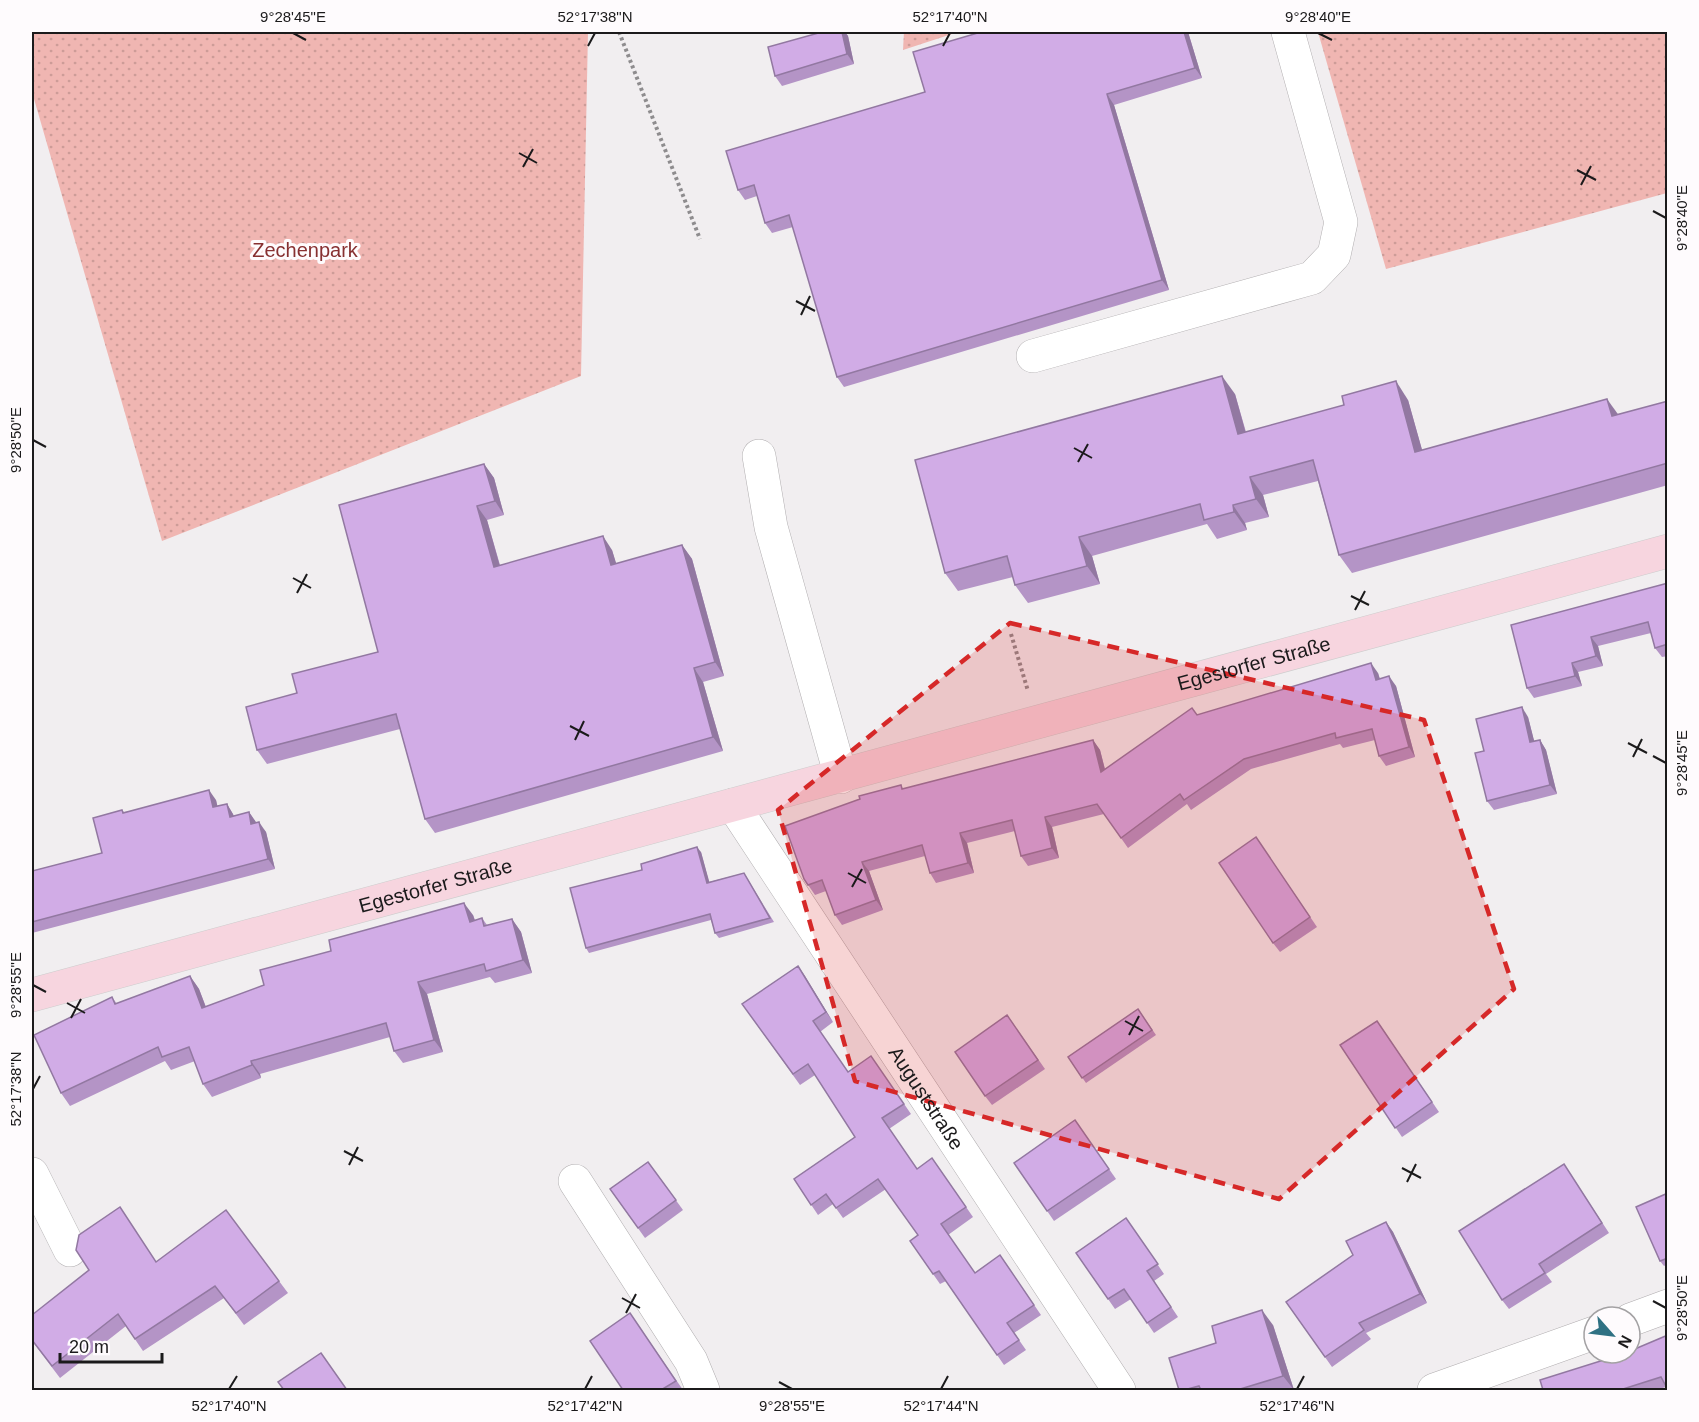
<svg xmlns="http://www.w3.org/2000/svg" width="1699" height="1422" viewBox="0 0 1699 1422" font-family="Arial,sans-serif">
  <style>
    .park { fill: url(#park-dots) }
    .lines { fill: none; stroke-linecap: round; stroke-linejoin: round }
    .minor-casing { stroke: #b0adaf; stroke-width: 34 }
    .major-casing { stroke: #cdcdcd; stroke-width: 34 }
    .path { stroke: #8e8c8e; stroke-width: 4; stroke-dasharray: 3 3; stroke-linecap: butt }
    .minor { stroke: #fff; stroke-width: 33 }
    .major { stroke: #f7d5df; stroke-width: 33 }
    .wall { fill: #b494c6 }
    .shaded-wall { fill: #9278a1 }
    .building { fill: #d1ace6; stroke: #9278a1; stroke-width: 1.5 }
    .marked { fill: #d62828; fill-opacity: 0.2; stroke: #d62828; stroke-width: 4.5; stroke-dasharray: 12 8; stroke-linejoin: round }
    .ticks { fill: none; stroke: #1b1a1b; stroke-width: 2 }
    .labels { text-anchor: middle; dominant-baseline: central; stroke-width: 6; stroke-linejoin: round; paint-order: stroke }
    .park-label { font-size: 20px; fill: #873031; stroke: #fefbfd }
    .street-label { font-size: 20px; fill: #1b1a1b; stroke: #fefbfd }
    .neatline { fill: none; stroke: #1b1a1b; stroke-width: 2 }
    .ticks-label { font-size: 15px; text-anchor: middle; fill: #1b1a1b }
  </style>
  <defs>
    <pattern id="park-dots" width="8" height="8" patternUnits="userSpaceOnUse" patternTransform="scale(1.5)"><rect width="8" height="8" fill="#f0b6b2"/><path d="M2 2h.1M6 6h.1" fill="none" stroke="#cd9c98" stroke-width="1.8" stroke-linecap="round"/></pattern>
  </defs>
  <rect width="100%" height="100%" fill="#f1eef0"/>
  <g class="park">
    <path d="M32 32H588L581 376 162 541 32 92Z"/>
    <path d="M904 32H958L903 50Z"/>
    <path d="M1318 32H1667V193L1386 269Z"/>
  </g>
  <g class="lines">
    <g class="minor-casing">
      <g id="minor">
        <path d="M1033 356 1312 278 1334 255 1341 222 1288 32"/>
        <path d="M759 456 771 527 841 777"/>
        <path id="s1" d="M733 805 1119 1390"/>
        <path d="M32 1174 70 1250"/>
        <path d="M575 1181 691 1361 703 1390"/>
        <path d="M1630 1320 1668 1306"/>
        <path d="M1434 1390 1594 1333"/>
      </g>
    </g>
    <g class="major-casing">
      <g id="major">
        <path id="s2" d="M32 995 1668 551"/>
      </g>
    </g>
    <g class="path">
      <path d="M619 32 700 239"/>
      <path d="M1011 634 1028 691"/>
    </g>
    <use href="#minor" class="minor"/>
    <use href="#major" class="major"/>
  </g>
  <g class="wall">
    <path d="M822 32H845L848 36 854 64 782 86 775 76Z"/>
    <path d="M1188 32 1202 78 1114 105 1169 290 844 387 837 377 793 227 772 233 765 223 757 196 745 200 738 190 925 92Z"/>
    <path d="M1235 394 1246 432 1408 400 1422 450 1618 415 1668 401V485L1352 573 1339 555 1318 481 1263 495 1269 517 1245 523 1247 530 1217 539 1207 524 1092 556 1100 584 1028 603 1015 585 1013 577 958 591 945 573Z"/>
    <path d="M484 464 494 478 504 515 487 520 500 565 612 550 616 564 682 545 692 559 724 676 703 682 723 751 435 833 425 819 400 729 267 764 257 750 297 693 378 652Z"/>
    <path d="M1668 583V656L1662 657 1655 648 1651 633 1598 646 1603 666 1578 672 1582 686 1534 698 1527 688 1511 625Z"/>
    <path d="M1378 673 1380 679 1396 686 1415 757 1386 766 1379 756 1375 740 1343 748 1340 744 1251 769 1191 810 1187 804 1128 848 1104 814 1052 827 1059 858 1028 866 1021 856 1015 831 967 843 974 873 936 883 930 873 925 856 869 871 883 910 842 925 835 915 826 891 815 895 804 879 901 785 903 789 1093 740 1100 750 1105 769 1197 715Z"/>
    <path d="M1528 717 1534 741 1540 740 1546 750 1557 794 1494 810 1487 801 1484 751Z"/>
    <path d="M216 800 217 806 227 804 234 816 249 812 256 823 266 832 275 869 32 933V871L102 853 122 810 124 812Z"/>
    <path d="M1256 837 1317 927 1280 952 1273 943Z"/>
    <path d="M701 852 709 882 744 873 774 922 719 938 715 933 711 920 589 953 586 948 642 870Z"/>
    <path d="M473 915 475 920 482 918 487 925 512 919 521 932 532 973 495 983 490 977 427 994 443 1052 403 1063 394 1051 390 1037 260 1074 261 1078 212 1097 203 1084 195 1061 171 1070 165 1061 70 1106 61 1093 112 997 117 1004 190 976 199 989 206 1007Z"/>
    <path d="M798 966 833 1022 820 1032 848 1072 871 1056 911 1114 889 1129 917 1169 932 1158 973 1217 948 1235 975 1273 1000 1255 1041 1315 1014 1333 1026 1350 1004 1365 946 1281 940 1284 910 1241 918 1235 886 1189 843 1218 833 1204 818 1215 794 1179 855 1137 815 1075 800 1085 742 1004Z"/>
    <path d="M1138 1009 1156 1035 1086 1083 1068 1057Z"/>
    <path d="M1007 1015 1045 1069 992 1105 985 1096Z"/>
    <path d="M1377 1021 1439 1112 1402 1137 1340 1045Z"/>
    <path d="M1075 1120 1116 1179 1054 1221 1014 1163Z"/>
    <path d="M648 1162 683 1210 645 1238 610 1189Z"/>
    <path d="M1564 1164 1609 1233 1546 1274 1552 1282 1509 1309 1502 1300Z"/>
    <path d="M1668 1193V1264L1664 1266 1660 1261Z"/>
    <path d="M1126 1218 1164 1274 1154 1281 1178 1317 1154 1333 1131 1299 1115 1309 1076 1253Z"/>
    <path d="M1386 1222 1393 1232 1427 1303 1366 1333 1371 1339 1332 1367 1286 1302 1353 1255Z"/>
    <path d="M157 1262 279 1281 288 1293 244 1325 224 1298 143 1351 126 1326 60 1378 32 1341V1315Z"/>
    <path d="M630 1313 683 1390H623Z"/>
    <path d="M1273 1325 1294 1390H1179Z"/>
    <path d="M1668 1335 1666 1387 1656 1390H1543Z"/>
  </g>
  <g class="shaded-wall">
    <path d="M842 32H845L848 36 854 64 847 54Z"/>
    <path d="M1184 32H1188L1202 78 1195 68Z"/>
    <path d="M1107 94 1114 105 1169 290 1162 280Z"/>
    <path d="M1222 376 1235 394 1251 452 1238 434Z"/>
    <path d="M1396 381 1408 400 1428 471 1415 452Z"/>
    <path d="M1607 399 1620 417 1612 416Z"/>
    <path d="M484 464 494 478 504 515 495 501Z"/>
    <path d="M1250 477 1263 495 1269 517 1256 499Z"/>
    <path d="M1233 505 1245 523 1247 530 1234 512Z"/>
    <path d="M477 506 487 520 504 581 494 567Z"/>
    <path d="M603 536 612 550 621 579 611 565Z"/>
    <path d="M1079 537 1092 556 1100 584 1087 566Z"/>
    <path d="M682 545 692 559 724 676 715 662Z"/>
    <path d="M1591 637 1598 646 1603 666 1596 656Z"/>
    <path d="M1371 663 1378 673 1383 690 1376 680Z"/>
    <path d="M1572 663 1578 672 1582 686 1575 676Z"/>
    <path d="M694 668 703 682 723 751 713 737Z"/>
    <path d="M1389 676 1396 686 1415 757 1409 747Z"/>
    <path d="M1522 707 1528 717 1537 752 1530 742Z"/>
    <path d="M1093 740 1100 750 1108 782 1101 772Z"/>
    <path d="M1540 740 1546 750 1557 794 1550 785Z"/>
    <path d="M209 790 216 800 220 817 213 807Z"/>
    <path d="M227 804 233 814 237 827 230 817Z"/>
    <path d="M249 812 256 822 258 833 251 824Z"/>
    <path d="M1045 817 1052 827 1059 858 1052 848Z"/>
    <path d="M259 822 266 832 275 869 268 859Z"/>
    <path d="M960 833 967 843 974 873 968 863Z"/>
    <path d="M697 847 701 852 711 888 707 883Z"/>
    <path d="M862 862 869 871 883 910 876 900Z"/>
    <path d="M464 903 473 915 479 934 470 922Z"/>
    <path d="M512 919 521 932 532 973 523 960Z"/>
    <path d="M798 966 805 976 833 1022 826 1012Z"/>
    <path d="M190 976 199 989 211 1021 202 1008Z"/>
    <path d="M418 982 427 994 443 1052 434 1040Z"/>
    <path d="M251 1061 260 1074 261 1078 252 1065Z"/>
    <path d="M1386 1222 1393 1232 1427 1303 1420 1294Z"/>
    <path d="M1262 1310 1273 1325 1294 1390 1283 1376Z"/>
  </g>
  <g class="building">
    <path d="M822 32H842L847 54 775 76 768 47Z"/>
    <path d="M981 32H1184L1195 68 1107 94 1162 280 837 377 789 215 765 223 754 185 738 190 726 151 925 92 913 52Z"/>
    <path d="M1222 376 1238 434 1344 405 1342 396 1396 381 1415 452 1607 399 1612 416 1668 401V463L1339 555 1313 460 1250 477 1256 499 1233 505 1234 512 1204 520 1200 504 1079 537 1087 566 1015 585 1007 556 945 573 915 460Z"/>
    <path d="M484 464 495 501 477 506 494 567 603 536 611 565 682 545 715 662 694 668 713 737 425 819 396 714 257 750 246 707 297 693 292 674 378 652 339 505Z"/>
    <path d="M1668 583V644L1655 648 1648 622 1591 637 1596 656 1572 663 1575 676 1527 688 1511 625Z"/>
    <path d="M1371 663 1376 680 1389 676 1409 747 1379 756 1372 729 1336 738 1335 733 1244 759 1184 800 1180 794 1121 838 1097 804 1045 817 1052 848 1021 856 1012 820 960 833 968 863 930 873 922 845 862 862 876 900 835 915 822 880 808 885 804 879 785 826 860 799 859 796 901 785 902 789 1093 740 1101 772 1192 708 1197 715Z"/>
    <path d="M1522 707 1530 742 1540 740 1550 785 1487 801 1475 753 1484 751 1476 719Z"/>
    <path d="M209 790 213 807 227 804 230 817 249 812 251 824 259 822 268 859 32 922V871L102 853 93 818 122 810 123 813Z"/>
    <path d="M1256 837 1310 917 1273 943 1219 863Z"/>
    <path d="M697 847 707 883 744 873 770 918 715 933 710 914 586 948 570 888 642 870 641 864Z"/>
    <path d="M464 903 470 922 482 918 484 926 512 919 523 960 486 971 484 964 418 982 434 1040 394 1051 386 1023 251 1061 252 1065 203 1084 189 1047 162 1057 158 1047 61 1093 34 1035 112 997 115 1004 190 976 202 1008 264 985 260 970 331 951 329 940Z"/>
    <path d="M798 966 826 1012 813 1021 848 1072 871 1056 904 1104 882 1118 917 1169 932 1158 966 1207 941 1224 975 1273 1000 1255 1034 1305 1007 1323 1019 1340 997 1355 939 1271 933 1274 910 1241 918 1235 878 1179 836 1208 826 1194 811 1205 794 1179 855 1137 808 1064 793 1074 742 1004Z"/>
    <path d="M1138 1009 1152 1030 1082 1078 1068 1057Z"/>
    <path d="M1007 1015 1038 1060 985 1096 955 1052Z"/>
    <path d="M1377 1021 1432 1102 1395 1128 1340 1045Z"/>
    <path d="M1075 1120 1109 1169 1047 1211 1014 1163Z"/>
    <path d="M648 1162 676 1200 638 1228 610 1189Z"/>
    <path d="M1564 1164 1602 1223 1539 1264 1545 1273 1502 1300 1459 1231Z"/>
    <path d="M1668 1193V1258L1660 1261 1636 1207Z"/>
    <path d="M120 1207 156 1262 226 1210 279 1281 236 1313 215 1286 135 1339 118 1314 52 1366 32 1340V1315L89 1270 76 1250 79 1235Z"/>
    <path d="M1126 1218 1158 1264 1147 1271 1171 1307 1147 1323 1124 1289 1108 1299 1076 1253Z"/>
    <path d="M1386 1222 1420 1294 1359 1323 1364 1330 1325 1357 1286 1302 1353 1255 1346 1241Z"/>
    <path d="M1262 1310 1283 1376 1237 1390H1201L1199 1386 1184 1390H1179L1169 1358 1216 1343 1212 1326Z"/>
    <path d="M630 1313 676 1381 661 1390H623L590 1341Z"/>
    <path d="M1668 1335V1390L1661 1377 1620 1390H1543L1540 1380 1626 1353H1630V1351Z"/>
    <path d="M321 1353 347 1390H284L278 1382Z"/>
  </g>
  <path class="marked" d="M1010 623 1424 720 1514 989 1279 1199 855 1081 778 810Z"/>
  <path class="ticks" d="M293 33 306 40M1318 33 1332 40M588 46 595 33M943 46 950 33M519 153 537 163M523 167 533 149M1577 170 1596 180M1581 185 1591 166M1653 211 1666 218M796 301 815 311M801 315 810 296M33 440 46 447M1074 448 1092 458M1078 462 1088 444M293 578 311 588M297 593 307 574M1351 596 1369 605M1355 610 1365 591M570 726 589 736M575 740 584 721M1628 743 1647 753M1653 756 1666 763M1633 757 1642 739M848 873 866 883M852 887 862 869M33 985 46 992M67 1003 85 1013M71 1018 81 999M1125 1021 1143 1031M1129 1035 1139 1016M33 1089 40 1076M344 1151 363 1161M349 1165 358 1147M1402 1168 1421 1178M1407 1182 1416 1164M622 1298 640 1308M1653 1301 1666 1308M626 1313 636 1294M779 1382 792 1389M229 1389 237 1376M585 1389 592 1376M941 1389 948 1376M1297 1389 1304 1376"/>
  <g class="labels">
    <g class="park-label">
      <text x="305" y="250">Zechenpark</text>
    </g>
    <g class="street-label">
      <text stroke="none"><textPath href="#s2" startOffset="1266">Egestorfer Straße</textPath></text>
      <text stroke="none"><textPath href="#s2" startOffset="418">Egestorfer Straße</textPath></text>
      <text stroke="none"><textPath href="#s1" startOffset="351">Auguststraße</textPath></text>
    </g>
  </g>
  <rect width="1699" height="1422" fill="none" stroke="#fefbfd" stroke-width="66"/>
  <g transform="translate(1612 1335) rotate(118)"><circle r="28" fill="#fefbfd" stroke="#a3a1a3" stroke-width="1.5"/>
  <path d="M0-4.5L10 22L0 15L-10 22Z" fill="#2f7183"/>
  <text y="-9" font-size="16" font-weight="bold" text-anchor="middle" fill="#1b1a1b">N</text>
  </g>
  <path d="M60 1353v9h102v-9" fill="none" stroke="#1b1a1b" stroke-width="3"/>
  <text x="69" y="1353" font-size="18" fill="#1b1a1b" stroke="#fefbfd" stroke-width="4.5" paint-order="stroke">20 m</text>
  <rect x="33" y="33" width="1633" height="1356" class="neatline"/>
  <g class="ticks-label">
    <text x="293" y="22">9°28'45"E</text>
    <text x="595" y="22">52°17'38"N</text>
    <text x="950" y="22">52°17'40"N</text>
    <text x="1318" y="22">9°28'40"E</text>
    <text transform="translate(1682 218) rotate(-90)" y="5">9°28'40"E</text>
    <text transform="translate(16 440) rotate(-90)" y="5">9°28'50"E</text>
    <text transform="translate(1682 763) rotate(-90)" y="5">9°28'45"E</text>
    <text transform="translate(16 985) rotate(-90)" y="5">9°28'55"E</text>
    <text transform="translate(16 1089) rotate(-90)" y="5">52°17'38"N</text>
    <text transform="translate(1682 1308) rotate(-90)" y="5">9°28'50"E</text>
    <text x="229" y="1411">52°17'40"N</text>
    <text x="585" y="1411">52°17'42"N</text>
    <text x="792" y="1411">9°28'55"E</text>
    <text x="941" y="1411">52°17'44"N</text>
    <text x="1297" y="1411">52°17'46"N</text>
  </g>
</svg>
